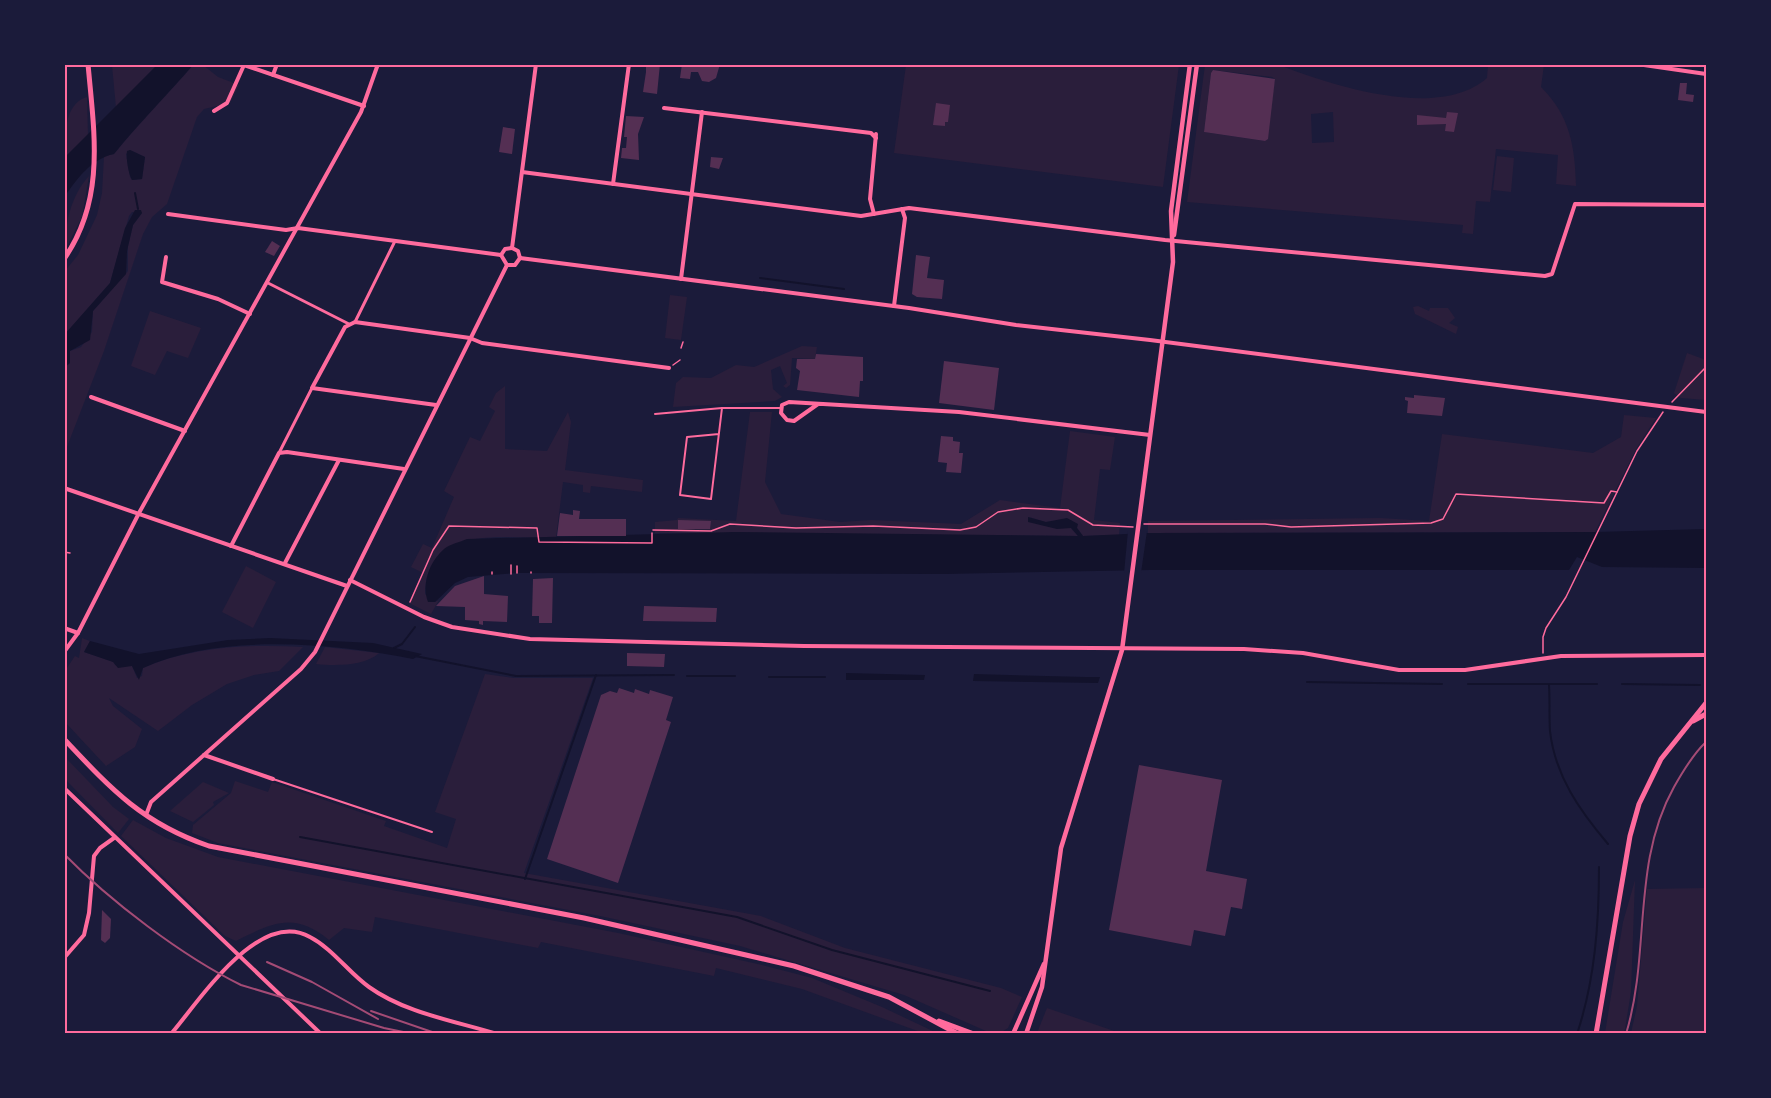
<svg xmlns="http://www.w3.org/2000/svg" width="1771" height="1098" viewBox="0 0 1771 1098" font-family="'Varela Round',sans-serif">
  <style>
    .green { fill: #2a1e3b; fill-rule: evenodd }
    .water { fill: #12122b }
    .pier { fill: #1b1b3a }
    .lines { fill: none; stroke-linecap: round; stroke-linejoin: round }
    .stream { stroke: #12122b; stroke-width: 2 }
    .building { fill: #542f53 }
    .path { stroke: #ff6b9d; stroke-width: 1.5 }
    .service { stroke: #ff6b9d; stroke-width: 2 }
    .pedestrian { stroke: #ff6b9d; stroke-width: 3 }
    .minor { stroke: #ff6b9d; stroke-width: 4 }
    .tertiary { stroke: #ff6b9d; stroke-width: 4.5 }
    .secondary { stroke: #ff6b9d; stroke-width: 5 }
    .rail { stroke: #a44b75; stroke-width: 2 }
    .neatline { fill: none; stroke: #ff6b9d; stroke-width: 2 }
  </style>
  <rect width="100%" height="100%" fill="#1b1b3a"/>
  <g class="green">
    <path d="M112 65H157L116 108Z"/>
    <path d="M193 65H203L218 77 239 85 230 103 204 109 197 117 167 204 152 217 143 234 104 351 65 452V367L70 363V351L81 347 92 332 93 311 128 271V246L133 225 142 213 132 212 129 216 110 283 65 335V271L78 255 97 215 102 193 104 156 114 154C139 123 167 95 193 65ZM130 150 145 157 142 179 132 180 130 177 126 154Z"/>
    <path d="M906 65H1179L1163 187 894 153Z"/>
    <path d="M1205 65C1219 65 1270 61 1279 65 1331 85 1439 121 1487 78L1488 65H1544L1541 87C1570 116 1575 146 1576 186L1556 184 1558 155 1496 149 1490 202 1476 201 1473 234 1462 233 1463 225 1187 202ZM1213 70 1272 77 1275 79 1265 141 1204 132 1211 73ZM1333 112 1334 142 1312 143 1311 114Z"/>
    <path d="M87 97 88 136 65 157C65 138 63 104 87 97Z"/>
    <path d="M1497 156 1514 158 1511 192 1493 190Z"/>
    <path d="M89 176 82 217 65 250C64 226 71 195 89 176Z"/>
    <path d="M670 295 687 297 681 340 665 338Z"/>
    <path d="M1418 306 1429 311 1430 308H1448L1455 318 1449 323 1458 327 1456 334 1415 314 1413 307Z"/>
    <path d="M150 311 201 328 188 358 167 351 155 375 131 366Z"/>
    <path d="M802 346 817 347 815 359 792 358 790 385 786 388 783 386 787 383 780 366 771 370 773 389 782 397 775 401 673 407 676 383 683 377 711 378 736 365 754 367Z"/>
    <path d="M1687 353 1706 360V400L1681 398 1674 393Z"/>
    <path d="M505 386V449L547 451 568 412 571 422 565 470 643 480 642 492 591 486 590 493 583 492V485L563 482 556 538C506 539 427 522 425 594L435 602 439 600 431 614 409 603 423 573 411 567 423 544 432 548 454 497 444 491 470 437 480 441 495 411 489 407 496 393Z"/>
    <path d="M750 412H772L765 482 781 514 840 522 871 520 961 524 1000 500 1060 508 1070 431 1115 437 1110 470 1100 469 1094 520 1120 523 1119 535 1083 536 1071 520 1045 522 1029 517 1041 525 1071 528 1078 536 655 533V522L677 520 678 518 736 521Z"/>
    <path d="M1624 415 1656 418 1636 449 1595 532 1148 533V521L1380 518 1429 521 1442 434 1593 453 1621 437Z"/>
    <path d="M246 566 276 582 253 628 222 612Z"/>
    <path d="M82 638 90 641 84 652 114 662 115 665 132 666 137 678 142 676 143 668C193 646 250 644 303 647L279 671 254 675 227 684 192 705 158 731 109 698 113 706 142 729 135 747 106 766 65 722V671L75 656 79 658Z"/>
    <path d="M325 647 379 653C365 666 335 666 316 664Z"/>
    <path d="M485 674 514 678H593L524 873 761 916 845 948 1001 988 1022 997 1008 1028 1000 1033 986 1031 904 995 740 946 600 916 218 843 192 833 193 825 231 793 235 781 268 792 272 782 386 821 384 826 447 848 456 819 435 812Z"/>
    <path d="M65 757 113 807 129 819 118 833 65 779Z"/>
    <path d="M203 782 229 793 213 802 214 805 193 822 170 811Z"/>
    <path d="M133 820 166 838 218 857 618 933 762 965 812 978 882 1007 937 1033H923L802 989 716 968 714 976 541 942 538 948 375 917 372 932 344 928 329 940C294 911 272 923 236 941L225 936 121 836Z"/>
    <path d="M1635 880 1631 992 1625 1029 1623 1033H1605L1623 922Z"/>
    <path d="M1706 888V1033H1631L1637 1006 1647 889Z"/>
    <path d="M1047 1008 1120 1033H1037Z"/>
  </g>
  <g class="water">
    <path d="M157 65H193C167 95 139 123 114 154 91 159 78 178 65 196V157Z"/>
    <path d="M130 150 145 157 142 179 132 180C128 173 126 158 127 151Z"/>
    <path d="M135 210H141L142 213 133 225 127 251 126 274 93 311 90 340 70 351V363L65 367 64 335 110 283 125 228Z"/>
    <path d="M1028 517 1046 522 1067 518 1078 524 1077 528 1083 536 1148 533 1595 532 1706 529V568L1602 567 1577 557 1569 570H1150L945 574 517 573 468 577 455 583 435 602H428C421 584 430 561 444 549 450 544 460 542 467 539L734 532 1078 536 1071 528 1057 529 1028 522Z"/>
    <path d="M270 638 373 643 422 654 413 659C332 643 220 633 143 668L139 680 132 666 118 668 113 662 84 652 90 641 139 654 228 640Z"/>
    <path d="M846 673 925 675 924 680H846Z"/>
    <path d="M974 674 1086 677H1100L1098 683 973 681Z"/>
  </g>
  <path class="pier" d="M1128 531H1147L1141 573H1124Z"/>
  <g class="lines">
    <g class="stream">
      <path d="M135 193 138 209"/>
      <path d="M760 278 844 289"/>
      <path d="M394 648 402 644 415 627"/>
      <path d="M415 656 516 676 674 675"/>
      <path d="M687 676H735"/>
      <path d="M769 677H825"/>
      <path d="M1307 682 1442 684"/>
      <path d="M1468 684H1597"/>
      <path d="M1622 684 1700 685"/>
      <path d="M1549 685C1550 700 1549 716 1550 731 1555 776 1580 811 1608 844"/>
      <path d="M300 837 737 917 832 950 990 991"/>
      <path d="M525 879 596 675"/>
      <path d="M1577 1034C1595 980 1599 923 1599 867"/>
    </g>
  </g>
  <g class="building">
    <path d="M641 64H660L657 94 643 92 646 72V67Z"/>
    <path d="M682 64H720L716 78 709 82 702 81 698 72H691L690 79 680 78Z"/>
    <path d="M1213 70 1275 79 1268 139 1265 141 1204 132 1211 73Z"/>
    <path d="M1680 83H1687L1686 94 1694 95 1693 102 1678 100Z"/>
    <path d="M936 103 950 105 948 122H945V126L933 125Z"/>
    <path d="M1447 112 1458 113 1454 132 1445 131 1446 124 1417 125V115L1446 118Z"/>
    <path d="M626 116 644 117 638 134 639 160 621 158 622 148H626L627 137H624Z"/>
    <path d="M503 127 515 129 512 154 499 152Z"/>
    <path d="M711 157 723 158 719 169 710 167Z"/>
    <path d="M272 241 280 246 274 256 265 252Z"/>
    <path d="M916 255 930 257 927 278 944 280 942 299 917 297 912 294Z"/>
    <path d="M816 354 863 357V381H860L859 397 797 390 800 371 796 368 797 359H815Z"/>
    <path d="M944 361 999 368 994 410 939 403Z"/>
    <path d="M1414 395 1445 398 1442 416 1407 413 1408 401 1405 400V397L1414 398Z"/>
    <path d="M941 436 953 437V441L960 442 959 453H963L961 473 946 472 947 463 938 462Z"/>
    <path d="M573 510 580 511 579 519H626V536H557L560 513 573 515Z"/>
    <path d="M678 520 711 521 710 529H678Z"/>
    <path d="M484 576V594L508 596 507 622 483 621V625L479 624V621L465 620V607L436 606 455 586Z"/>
    <path d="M553 578 552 623H539V616H532L533 579Z"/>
    <path d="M644 606 717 608 716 622 643 621Z"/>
    <path d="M627 653 665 654 664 667 627 666Z"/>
    <path d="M619 688 634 693 635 689 649 694 650 690 673 697 666 720 671 722 618 883 547 859 601 695 610 691 617 693Z"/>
    <path d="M1139 765 1222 780 1206 871 1247 879 1242 909 1231 907 1225 936 1194 930 1191 946 1109 930Z"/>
    <path d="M102 910 111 919 110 938 105 943 101 940Z"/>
  </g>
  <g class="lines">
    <g class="path">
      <path d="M681 348 683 342"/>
      <path d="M673 365 680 360"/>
      <path d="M1672 402 1706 367"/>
      <path d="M1144 524H1265L1291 527 1431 523 1443 519 1456 494 1604 503 1611 491 1617 492"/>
      <path d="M653 530 711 531 730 524 796 528 873 526 960 530 976 527 998 512 1023 508 1068 510 1093 525 1133 527"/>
      <path d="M64 552 70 553"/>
      <path d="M492 572V574"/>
      <path d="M517 573V566"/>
      <path d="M531 573V572"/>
      <path d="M511 574V565"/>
      <path d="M410 602 433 550 449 526 537 528 539 542 652 543V533"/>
      <path d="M1543 653V637L1546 628 1566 597 1637 451 1663 412"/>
    </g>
    <g class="service">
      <path d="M655 414 722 408H781"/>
      <path d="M719 434 687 437 680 495 711 499 722 408"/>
      <path d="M273 779 432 832"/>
    </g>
    <g class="pedestrian">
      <path d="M268 283 349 324"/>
      <path d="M355 322 395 241"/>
      <path d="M279 453 312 388"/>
    </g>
    <g class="minor">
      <path d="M1637 64 1706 74"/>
      <path d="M273 75 277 64"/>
      <path d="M664 108 871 133 876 138"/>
      <path d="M214 111 227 103 244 65 364 106"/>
      <path d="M522 172 861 216 909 208 1165 240 1545 276 1552 274 1575 204 1706 205"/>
      <path d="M613 184 629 64"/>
      <path d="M168 214 286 230 298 228 501 255"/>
      <path d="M874 214 870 199 876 134"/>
      <path d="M512 248 536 64"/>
      <path d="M512 248 518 251 520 258"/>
      <path d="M501 255 505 249 512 248"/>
      <path d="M501 255 507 265"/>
      <path d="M166 257 162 282 218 299 250 314"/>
      <path d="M520 258 909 308 1016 325 1150 340 1706 412"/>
      <path d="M507 265H515L520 258"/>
      <path d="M681 279 702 112"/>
      <path d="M894 306 905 218 902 209"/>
      <path d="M91 397 185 431"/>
      <path d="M818 404 794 421 787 420 781 413 782 405 789 402 959 412 1150 435"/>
      <path d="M436 405 312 388 345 327 355 322 470 338 482 343 669 368"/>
      <path d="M64 488 347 586"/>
      <path d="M231 546 279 453 287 452 404 469"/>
      <path d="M285 563 339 460"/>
      <path d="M350 580 424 617 452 627 530 639 804 646 1244 649 1303 653 1399 670H1465L1561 656 1706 655"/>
      <path d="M64 628 78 633"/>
      <path d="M64 652 78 633 139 513 361 112 378 64"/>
      <path d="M204 755 273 779"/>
      <path d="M64 788 321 1034"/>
      <path d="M146 815 151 802 301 669 315 652 507 265"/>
      <path d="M64 958 84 935 89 913 94 856 100 848 114 838"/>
      <path d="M171 1034C200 1000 259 908 310 937 333 949 348 972 369 987 405 1013 455 1021 497 1034"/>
    </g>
    <g class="tertiary">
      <path d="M1174 235 1197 64"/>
      <path d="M1013 1034 1044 964"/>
      <path d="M1026 1034 1042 987 1061 848 1122 650 1173 262 1171 211 1190 64"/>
    </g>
    <g class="secondary">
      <path d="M64 259C106 199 94 132 88 64"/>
      <path d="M1693 721 1706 714"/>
      <path d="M64 739C111 789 142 823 209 846L584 918 794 966 889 997 958 1034"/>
      <path d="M939 1021 974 1034"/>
      <path d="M1596 1034 1630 836 1639 804 1661 759 1706 703"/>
    </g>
    <g class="rail">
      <path d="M64 854C110 901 182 956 241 985L384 1028 413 1034"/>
      <path d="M267 962 312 982 378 1019"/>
      <path d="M371 1011 438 1034"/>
      <path d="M1626 1034C1651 952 1631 864 1674 787 1683 771 1693 754 1706 742"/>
    </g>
  </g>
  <rect width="1771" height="1098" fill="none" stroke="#1b1b3a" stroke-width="132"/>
  <rect x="66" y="66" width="1639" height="966" class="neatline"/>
</svg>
